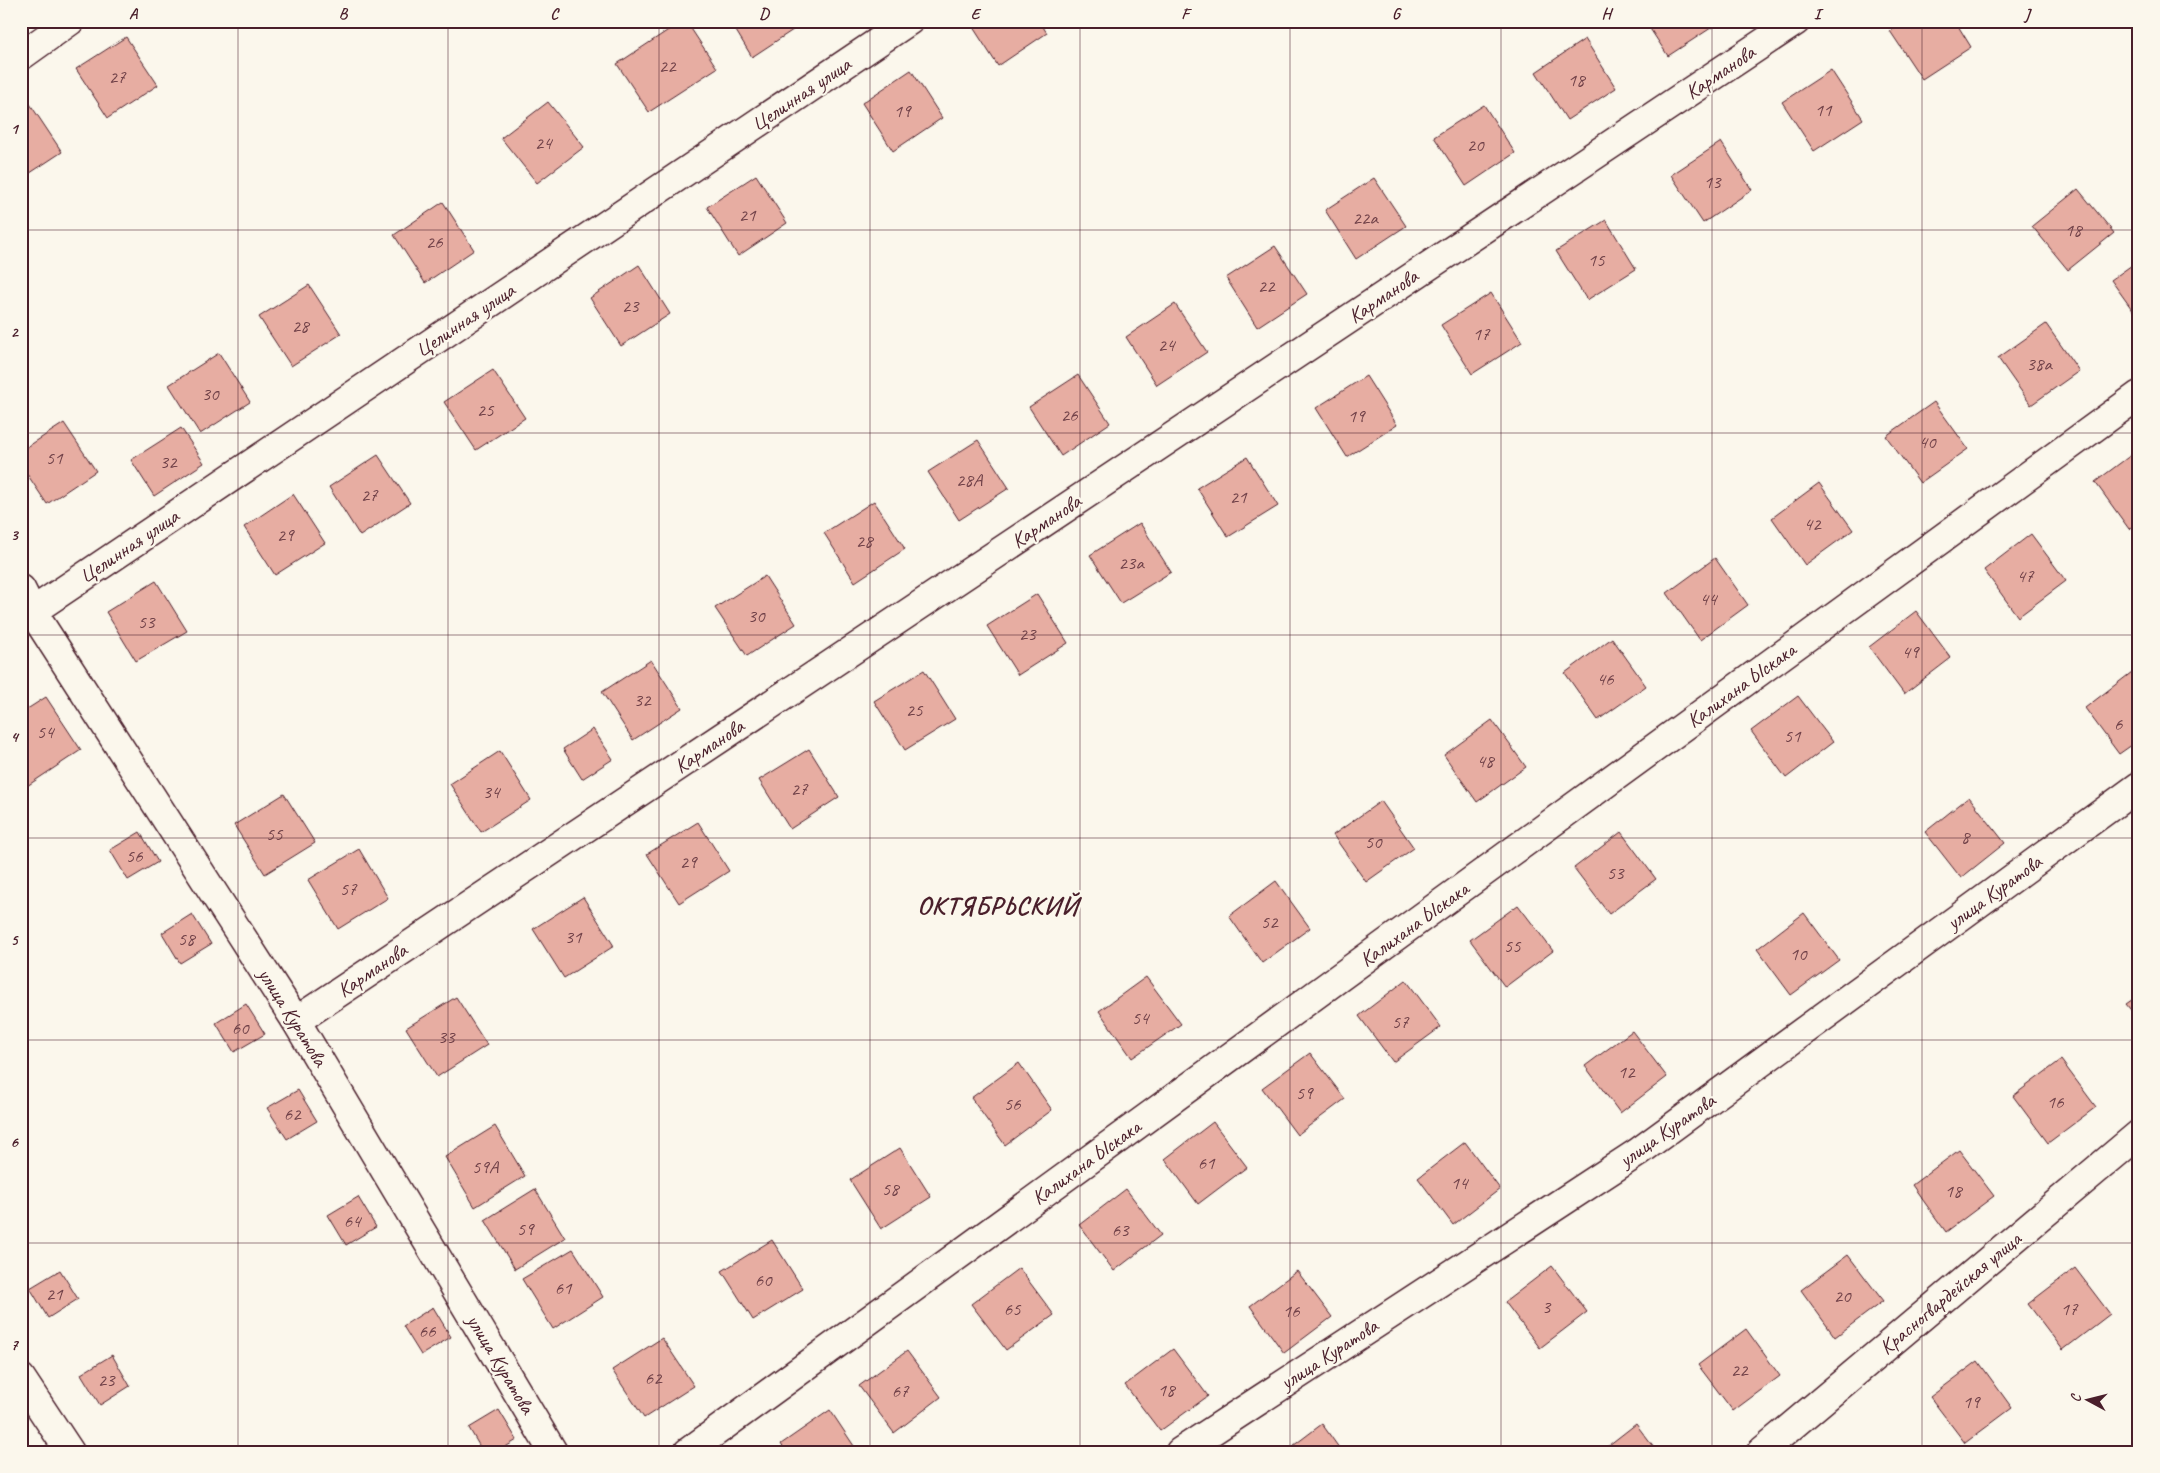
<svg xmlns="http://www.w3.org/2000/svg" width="2160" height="1473" viewBox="0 0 2160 1473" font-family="Caveat,sans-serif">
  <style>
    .building { fill: #e7ada2; stroke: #4a1f2b }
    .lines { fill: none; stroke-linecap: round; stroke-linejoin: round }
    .street-casing { stroke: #4a1f2b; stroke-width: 31 }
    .street { stroke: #fbf7ec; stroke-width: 28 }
    .grid { fill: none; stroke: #4a1f2b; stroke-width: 1; stroke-opacity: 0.55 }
    .labels { text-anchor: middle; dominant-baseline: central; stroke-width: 4.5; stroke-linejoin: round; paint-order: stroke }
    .number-label { font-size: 19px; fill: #714249 }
    .street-label { font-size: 21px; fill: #4a1f2b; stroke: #fbf7ec }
    .district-label { font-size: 26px; font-weight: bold; letter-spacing: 1px; fill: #4a1f2b; stroke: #fbf7ec }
    .neatline { fill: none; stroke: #4a1f2b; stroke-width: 2 }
    .grid-label { font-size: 16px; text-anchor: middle; font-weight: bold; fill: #4a1f2b }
  </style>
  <rect width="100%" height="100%" fill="#fbf7ec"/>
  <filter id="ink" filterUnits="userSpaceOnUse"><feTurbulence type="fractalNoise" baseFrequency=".02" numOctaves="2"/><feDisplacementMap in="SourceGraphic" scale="10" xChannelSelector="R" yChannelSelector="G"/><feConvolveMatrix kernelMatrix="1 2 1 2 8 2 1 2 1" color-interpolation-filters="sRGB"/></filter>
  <g filter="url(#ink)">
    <g class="building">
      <path d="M682 21H686L717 68 649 112 617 64Z"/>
      <path d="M730 21H800L802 24 752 57Z"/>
      <path d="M969 21H1039L1047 33 998 66Z"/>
      <path d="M1645 21H1716L1717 24 1668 56Z"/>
      <path d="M1905 21H1955L1971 47 1922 79 1890 31Z"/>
      <path d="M126 37 158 85 108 118 76 69Z"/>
      <path d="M1585 39 1616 88 1567 120 1536 72Z"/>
      <path d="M911 70 942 118 893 151 862 103Z"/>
      <path d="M1831 70 1863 119 1814 151 1782 102Z"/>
      <path d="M548 102 584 147 537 183 501 138Z"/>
      <path d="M30 104 62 152 21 179V109Z"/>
      <path d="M1484 105 1515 153 1466 186 1434 137Z"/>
      <path d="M1721 142 1752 190 1703 223 1671 175Z"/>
      <path d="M756 175 787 223 738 256 707 207Z"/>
      <path d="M1374 178 1406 226 1356 259 1325 210Z"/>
      <path d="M2078 189 2114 233 2068 270 2032 226Z"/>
      <path d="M443 202 474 250 425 283 394 235Z"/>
      <path d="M1606 220 1636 269 1587 300 1556 251Z"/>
      <path d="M1275 246 1307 294 1257 327 1226 278Z"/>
      <path d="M2139 260V319L2111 280Z"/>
      <path d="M639 265 670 314 621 346 590 298Z"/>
      <path d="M309 285 341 334 291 366 259 317Z"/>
      <path d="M1491 293 1522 342 1472 374 1441 325Z"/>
      <path d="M1175 304 1207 352 1157 385 1126 337Z"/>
      <path d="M2046 324 2079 371 2031 405 1998 358Z"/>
      <path d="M219 353 250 402 200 434 169 385Z"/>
      <path d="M493 370 525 418 476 450 444 402Z"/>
      <path d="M1078 375 1110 423 1061 456 1029 407Z"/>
      <path d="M1366 376 1397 425 1347 457 1316 408Z"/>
      <path d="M1934 402 1968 449 1920 483 1886 436Z"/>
      <path d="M64 423 96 471 47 504 21 465V451Z"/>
      <path d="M181 428 204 463 154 496 131 460Z"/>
      <path d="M978 440 1009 488 959 520 928 472Z"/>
      <path d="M2139 449V521L2129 529 2095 482Z"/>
      <path d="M378 455 410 503 360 536 329 487Z"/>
      <path d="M1247 457 1278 506 1228 537 1197 488Z"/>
      <path d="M1819 483 1853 530 1805 565 1772 518Z"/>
      <path d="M293 494 325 543 275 575 244 527Z"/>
      <path d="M874 501 905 549 855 582 824 533Z"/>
      <path d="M1140 523 1171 572 1121 603 1090 555Z"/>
      <path d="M2031 534 2066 581 2018 617 1984 570Z"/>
      <path d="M1715 558 1748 605 1700 640 1667 593Z"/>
      <path d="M765 576 796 624 747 656 715 608Z"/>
      <path d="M156 581 187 631 136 661 106 612Z"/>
      <path d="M1037 594 1068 643 1018 675 987 626Z"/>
      <path d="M1916 611 1951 658 1904 694 1869 647Z"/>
      <path d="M1612 638 1646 686 1598 720 1565 673Z"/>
      <path d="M651 660 682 708 633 740 602 692Z"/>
      <path d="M924 670 955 719 905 750 874 701Z"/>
      <path d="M2132 672 2139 681V740L2119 754 2085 708Z"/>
      <path d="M1798 696 1833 742 1786 778 1751 731Z"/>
      <path d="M46 697 81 750 24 788 21 784V713Z"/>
      <path d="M1492 720 1526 767 1477 802 1444 755Z"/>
      <path d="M593 729 613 759 582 779 563 749Z"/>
      <path d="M809 749 839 797 790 829 759 780Z"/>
      <path d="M500 751 531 800 481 832 450 784Z"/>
      <path d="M284 794 315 843 265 874 234 825Z"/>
      <path d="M1969 797 2005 843 1961 878 1925 832Z"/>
      <path d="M1381 801 1414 848 1366 882 1333 835Z"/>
      <path d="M698 822 729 871 679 903 647 854Z"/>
      <path d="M140 832 158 862 128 880 110 850Z"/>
      <path d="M1621 832 1656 879 1609 914 1574 868Z"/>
      <path d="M359 849 388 898 338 929 308 880Z"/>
      <path d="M1276 881 1310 928 1262 963 1229 916Z"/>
      <path d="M583 897 614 946 564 978 533 929Z"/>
      <path d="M1518 905 1553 951 1505 987 1470 940Z"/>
      <path d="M1804 913 1839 960 1791 995 1757 949Z"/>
      <path d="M192 914 211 944 180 963 162 933Z"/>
      <path d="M1146 977 1181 1024 1132 1058 1099 1011Z"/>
      <path d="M1406 980 1441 1027 1393 1062 1359 1016Z"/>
      <path d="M2139 995V1020L2126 1004Z"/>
      <path d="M456 997 487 1045 437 1077 406 1028Z"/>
      <path d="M246 1004 265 1034 234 1052 216 1023Z"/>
      <path d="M1632 1031 1667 1077 1620 1113 1585 1066Z"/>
      <path d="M1310 1053 1345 1099 1297 1135 1262 1088Z"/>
      <path d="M2061 1060 2096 1107 2048 1143 2013 1096Z"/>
      <path d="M1019 1063 1052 1110 1005 1145 971 1098Z"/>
      <path d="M298 1090 317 1121 287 1139 267 1108Z"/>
      <path d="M1213 1122 1247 1167 1198 1204 1165 1159Z"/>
      <path d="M495 1126 525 1176 475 1207 445 1157Z"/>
      <path d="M1465 1142 1500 1189 1453 1225 1418 1178Z"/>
      <path d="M900 1148 931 1197 881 1229 850 1180Z"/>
      <path d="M1959 1150 1994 1196 1946 1232 1912 1185Z"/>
      <path d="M535 1189 565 1238 515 1269 485 1220Z"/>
      <path d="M1126 1189 1161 1235 1114 1271 1079 1225Z"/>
      <path d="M358 1197 376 1227 346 1245 328 1215Z"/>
      <path d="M772 1240 803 1289 753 1320 722 1271Z"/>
      <path d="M573 1249 603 1297 553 1329 522 1279Z"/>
      <path d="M1848 1255 1883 1301 1835 1337 1801 1290Z"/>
      <path d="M1552 1266 1587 1312 1540 1348 1505 1302Z"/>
      <path d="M1019 1268 1054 1315 1006 1350 971 1304Z"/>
      <path d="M2075 1268 2110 1314 2063 1350 2028 1304Z"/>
      <path d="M60 1270 78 1299 48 1318 30 1288Z"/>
      <path d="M1297 1271 1332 1317 1284 1353 1250 1306Z"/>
      <path d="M433 1307 451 1337 421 1355 403 1326Z"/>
      <path d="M1746 1329 1780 1376 1733 1411 1698 1365Z"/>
      <path d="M662 1338 694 1386 644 1418 612 1370Z"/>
      <path d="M1173 1349 1208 1396 1160 1431 1125 1385Z"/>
      <path d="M907 1351 941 1397 894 1433 859 1386Z"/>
      <path d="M112 1355 130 1386 100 1405 81 1374Z"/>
      <path d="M1978 1361 2012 1408 1965 1443 1930 1397Z"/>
      <path d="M499 1410 517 1440 497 1452H483L469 1428Z"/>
      <path d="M830 1410 858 1452H786L781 1444Z"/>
      <path d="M1322 1424 1342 1452H1285Z"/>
      <path d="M1636 1424 1657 1452H1600Z"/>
    </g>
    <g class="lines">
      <g class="street-casing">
        <g id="street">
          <path d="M21 56 70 21"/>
          <path d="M21 589 32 611 296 1021 553 1452"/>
          <path d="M21 619 909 21"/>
          <path d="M296 1021 1796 21"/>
          <path d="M21 1378 70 1452"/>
          <path d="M688 1452 2139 395"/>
          <path d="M1180 1452 1637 1153 2139 786"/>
          <path d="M1761 1452 2139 1134"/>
        </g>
      </g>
      <use href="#street" class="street"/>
    </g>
  </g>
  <path class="grid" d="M238 21V1452M448 21V1452M659 21V1452M870 21V1452M1080 21V1452M1290 21V1452M1501 21V1452M1712 21V1452M1922 21V1452M21 230H2139M21 433H2139M21 635H2139M21 838H2139M21 1040H2139M21 1243H2139"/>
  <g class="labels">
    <g class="number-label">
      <text x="667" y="66">22</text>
      <text x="117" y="77">27</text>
      <text x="1576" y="80">18</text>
      <text x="1823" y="110">11</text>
      <text x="902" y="111">19</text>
      <text x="543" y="143">24</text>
      <text x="1475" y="145">20</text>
      <text x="1712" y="182">13</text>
      <text x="747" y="215">21</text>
      <text x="1365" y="218">22а</text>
      <text x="2073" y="230">18</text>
      <text x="434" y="242">26</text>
      <text x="1596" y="260">15</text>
      <text x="1266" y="286">22</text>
      <text x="630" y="306">23</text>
      <text x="300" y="326">28</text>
      <text x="1481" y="334">17</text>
      <text x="1166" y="345">24</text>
      <text x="2039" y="364">38а</text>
      <text x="210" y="394">30</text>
      <text x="485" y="410">25</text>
      <text x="1069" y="415">26</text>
      <text x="1356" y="416">19</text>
      <text x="1927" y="442">40</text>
      <text x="54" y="458">51</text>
      <text x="168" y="462">32</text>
      <text x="969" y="480">28А</text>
      <text x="369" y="495">27</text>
      <text x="1238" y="497">21</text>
      <text x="1812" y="524">42</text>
      <text x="285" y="535">29</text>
      <text x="864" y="541">28</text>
      <text x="1131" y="563">23а</text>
      <text x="2025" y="576">47</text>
      <text x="1708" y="599">44</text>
      <text x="756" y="616">30</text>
      <text x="146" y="622">53</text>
      <text x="1027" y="634">23</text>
      <text x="1910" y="652">49</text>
      <text x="1605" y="679">46</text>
      <text x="642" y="700">32</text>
      <text x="914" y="710">25</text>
      <text x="2118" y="724">6</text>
      <text x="45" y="732">54</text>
      <text x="1792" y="736">51</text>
      <text x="1485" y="761">48</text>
      <text x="799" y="789">27</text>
      <text x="491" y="792">34</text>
      <text x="274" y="834">55</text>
      <text x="1965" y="837">8</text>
      <text x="1373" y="842">50</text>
      <text x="134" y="856">56</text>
      <text x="688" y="862">29</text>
      <text x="1615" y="873">53</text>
      <text x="348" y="889">57</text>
      <text x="1269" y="922">52</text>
      <text x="573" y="937">31</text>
      <text x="186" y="939">58</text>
      <text x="1512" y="946">55</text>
      <text x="1798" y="954">10</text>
      <text x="1140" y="1018">54</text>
      <text x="1400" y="1022">57</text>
      <text x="240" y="1028">60</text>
      <text x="446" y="1037">33</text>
      <text x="1626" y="1072">12</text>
      <text x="1304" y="1093">59</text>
      <text x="2055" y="1102">16</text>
      <text x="1012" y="1104">56</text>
      <text x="292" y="1114">62</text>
      <text x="1206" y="1163">61</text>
      <text x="485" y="1167">59А</text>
      <text x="1459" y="1183">14</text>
      <text x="890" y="1189">58</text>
      <text x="1953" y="1191">18</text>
      <text x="352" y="1221">64</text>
      <text x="525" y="1229">59</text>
      <text x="1120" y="1230">63</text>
      <text x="763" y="1280">60</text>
      <text x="563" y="1288">61</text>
      <text x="54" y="1294">21</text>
      <text x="1842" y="1296">20</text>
      <text x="1546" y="1307">3</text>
      <text x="1012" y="1309">65</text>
      <text x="2069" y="1309">17</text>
      <text x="1291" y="1311">16</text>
      <text x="427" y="1331">66</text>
      <text x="1739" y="1370">22</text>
      <text x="653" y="1378">62</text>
      <text x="106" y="1380">23</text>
      <text x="1166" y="1390">18</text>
      <text x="900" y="1391">67</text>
      <text x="1971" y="1402">19</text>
    </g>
    <g class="street-label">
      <text transform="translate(1720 72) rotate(-34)">Карманова</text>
      <text transform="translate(801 94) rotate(-34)">Целинная улица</text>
      <text transform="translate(1383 296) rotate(-34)">Карманова</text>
      <text transform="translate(465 320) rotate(-34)">Целинная улица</text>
      <text transform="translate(1046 521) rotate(-34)">Карманова</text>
      <text transform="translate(129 546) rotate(-34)">Целинная улица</text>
      <text transform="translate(1741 685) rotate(-36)">Калихана Ыскака</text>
      <text transform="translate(709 746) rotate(-34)">Карманова</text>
      <text transform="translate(1994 892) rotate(-36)">улица Куратова</text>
      <text transform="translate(1414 924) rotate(-36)">Калихана Ыскака</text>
      <text transform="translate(372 970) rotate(-34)">Карманова</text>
      <text transform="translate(293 1017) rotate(58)">улица Куратова</text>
      <text transform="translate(1667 1130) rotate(-35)">улица Куратова</text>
      <text transform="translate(1086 1162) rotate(-36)">Калихана Ыскака</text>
      <text transform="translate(1950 1293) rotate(-40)">Красногвардейская улица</text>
      <text transform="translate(1329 1354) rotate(-33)">улица Куратова</text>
      <text transform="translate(501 1364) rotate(59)">улица Куратова</text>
    </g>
    <g class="district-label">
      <text x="998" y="905">ОКТЯБРЬСКИЙ</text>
    </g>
  </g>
  <rect width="2160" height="1473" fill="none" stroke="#fbf7ec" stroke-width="55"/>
  <g transform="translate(2088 1400) rotate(277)" stroke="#fbf7ec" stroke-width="4" paint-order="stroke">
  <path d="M0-4L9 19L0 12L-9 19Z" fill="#4a1f2b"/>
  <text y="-8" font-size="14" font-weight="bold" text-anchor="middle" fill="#4a1f2b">С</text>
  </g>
  <rect x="28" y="28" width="2104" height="1418" class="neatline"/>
  <g class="grid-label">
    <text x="133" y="19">A</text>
    <text x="343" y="19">B</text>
    <text x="554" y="19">C</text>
    <text x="764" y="19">D</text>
    <text x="975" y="19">E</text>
    <text x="1185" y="19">F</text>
    <text x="1396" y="19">G</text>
    <text x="1606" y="19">H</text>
    <text x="1817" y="19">I</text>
    <text x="2027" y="19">J</text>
    <text x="14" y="134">1</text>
    <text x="14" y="337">2</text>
    <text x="14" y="540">3</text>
    <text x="14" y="742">4</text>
    <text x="14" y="945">5</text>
    <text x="14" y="1147">6</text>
    <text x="14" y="1350">7</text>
  </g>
</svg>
